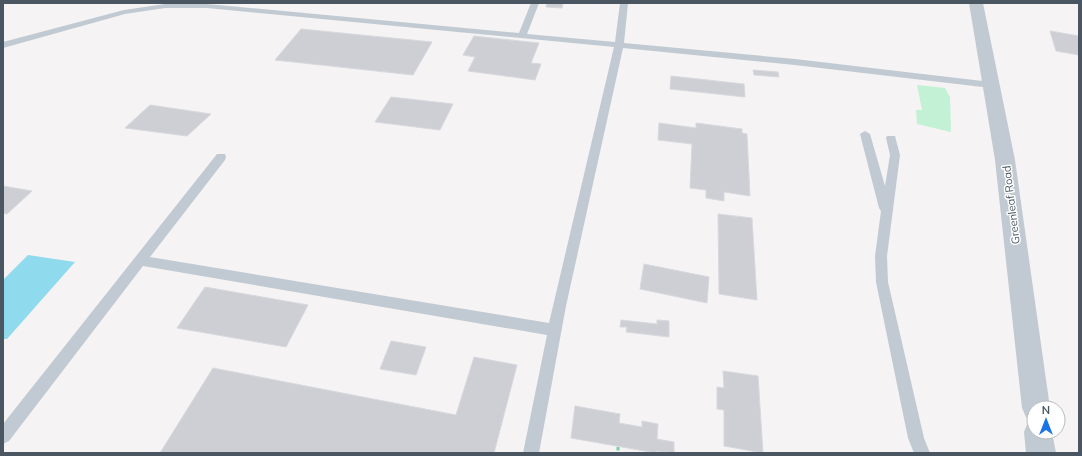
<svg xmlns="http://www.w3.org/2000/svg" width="1082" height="456" viewBox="0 0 1082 456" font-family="Mulish,sans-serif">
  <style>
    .green { fill: #c3f1d5 }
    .water { fill: #90daee }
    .building { fill: #cdcfd5; stroke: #d7d9de }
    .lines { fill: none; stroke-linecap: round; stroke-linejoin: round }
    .path { stroke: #7ad0a6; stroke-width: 3; stroke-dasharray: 3.5 2.5; stroke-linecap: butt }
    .lane { fill: #c1cad2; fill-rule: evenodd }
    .street { fill: #c1cad2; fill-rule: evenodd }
    .labels { text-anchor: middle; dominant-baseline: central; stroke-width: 3; stroke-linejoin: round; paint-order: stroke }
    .street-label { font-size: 11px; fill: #4a5661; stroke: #fff }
  </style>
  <rect width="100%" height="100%" fill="#f5f3f3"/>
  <path class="green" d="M917 85 945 88 950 97 951 132 917 124 916 110H922Z"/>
  <path class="water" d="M28 255 75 262 7 339H3V280Z"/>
  <g class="building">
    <path d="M547 3H563L562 8 546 7Z"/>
    <path d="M301 29 432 42 413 75 275 60Z"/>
    <path d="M1050 31 1079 36V55L1056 51Z"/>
    <path d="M474 36 539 43 531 63 541 64 535 80 468 71 475 57 463 55Z"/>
    <path d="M753 70 778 72 779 77 754 75Z"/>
    <path d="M671 76 744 84 745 97 670 89Z"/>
    <path d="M391 97 453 104 440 130 375 122Z"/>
    <path d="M150 105 211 114 187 136 125 128Z"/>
    <path d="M659 123 696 128V123L742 129V133L747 134 750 196 724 192V201L706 198V190L690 188 692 144 658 140Z"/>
    <path d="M3 186 32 191 7 214 3 213Z"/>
    <path d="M718 214 752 218 757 300 719 294Z"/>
    <path d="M644 264 709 277 707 303 640 289Z"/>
    <path d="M205 287 308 305 286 347 177 328Z"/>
    <path d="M621 320 657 324V320L669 321V337L626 332 627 327H620Z"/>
    <path d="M391 341 426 347 416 375 380 369Z"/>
    <path d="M474 357 517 365 494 453H160L213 368 456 415Z"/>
    <path d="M723 371 758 376 763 453 724 446V410L717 409V387L724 388Z"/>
    <path d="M575 406 620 414 619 423 642 427V421L658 424 657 439 674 442V453L656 451V453L571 438Z"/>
  </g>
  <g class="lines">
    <path class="path" d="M618 447V453"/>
    <g class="lane">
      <path d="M531 3H539L527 34 615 42 620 3H628L624 43 795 59 991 82 996 85 991 88 795 65 623 48 566 306 539 453H523L547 335 143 266 9 441 3 444V424L217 154H225L226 157 225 160 150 257 549 323 614 47 207 8H165L125 14 3 48V42L124 10 165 4H207L519 33Z"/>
      <path d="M865 131 870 134 885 186 890 155 886 138 887 136H895L900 155 887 256 888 282 924 438 930 453H914L908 438 876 282 875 256 881 211 879 208 860 134Z"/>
    </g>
    <path class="street" d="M969 3H983L1015 160 1050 408H1034V432H1052L1056 453H1026L1024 432 1028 422 1033 420 1026 417 1022 408 995 160Z"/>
  </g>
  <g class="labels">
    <g class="street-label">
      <text transform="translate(1011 205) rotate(-97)">Greenleaf Road</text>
    </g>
  </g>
  <rect width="1082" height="456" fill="none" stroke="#4a5661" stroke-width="8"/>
  <g transform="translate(1046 420)"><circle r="19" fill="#ffffff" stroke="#b7bbc0"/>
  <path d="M0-3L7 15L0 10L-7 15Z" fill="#1a73e8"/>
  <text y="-6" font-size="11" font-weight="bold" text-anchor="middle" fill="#4a5661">N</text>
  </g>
</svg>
